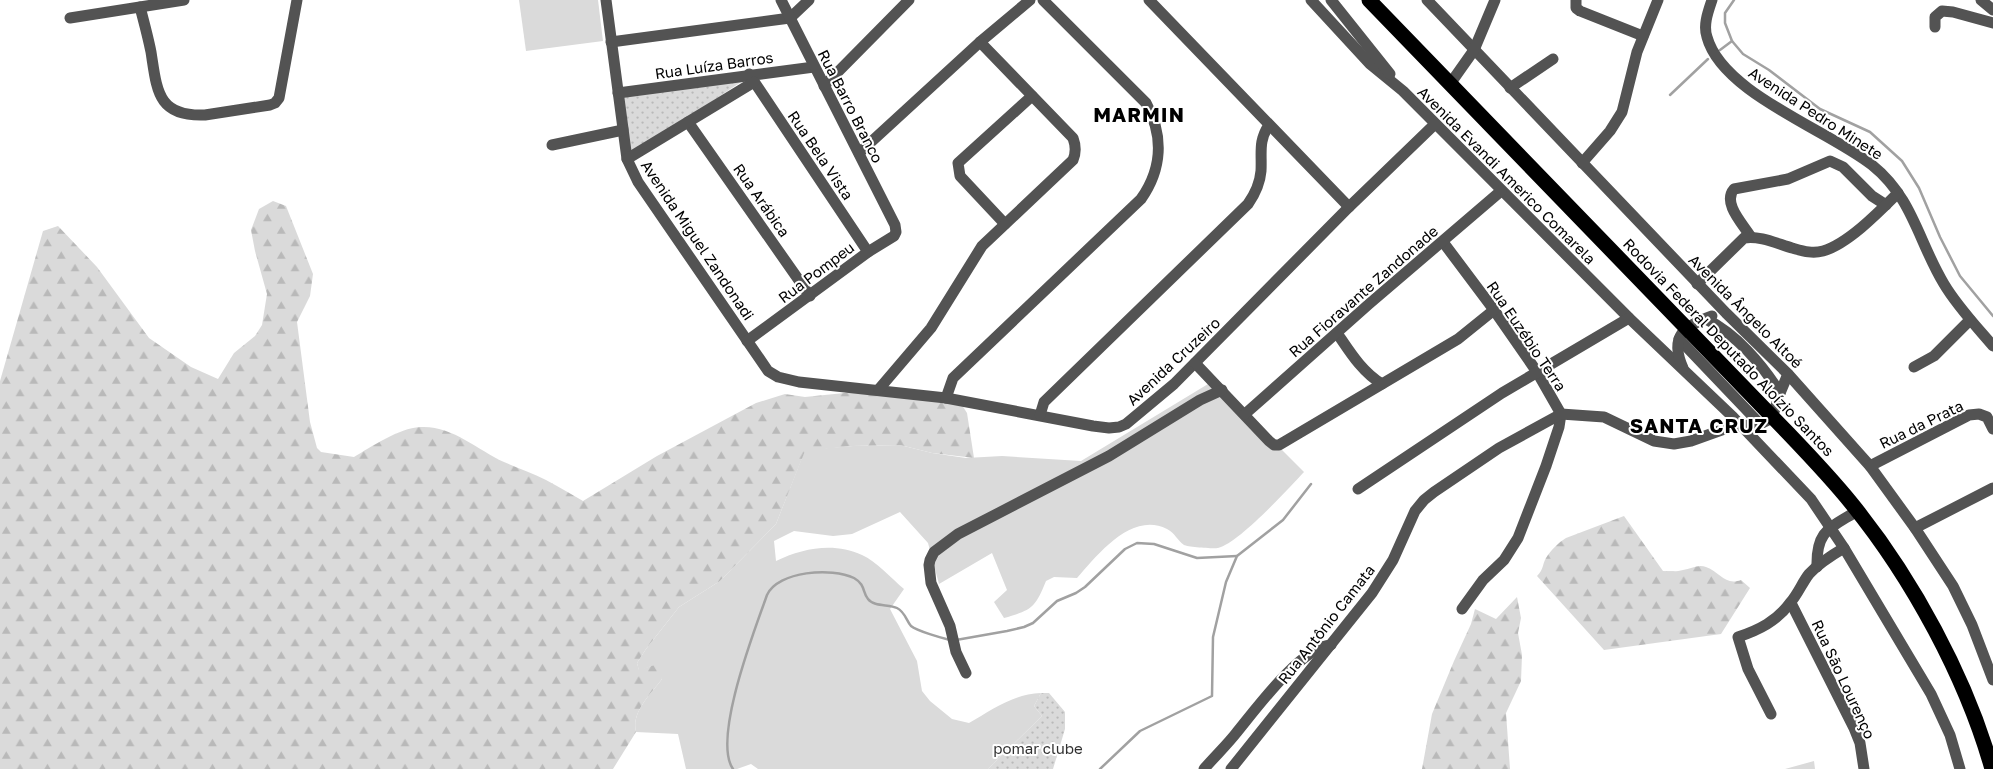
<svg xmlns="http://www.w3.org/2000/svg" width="1993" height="769" viewBox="0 0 1993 769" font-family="'Golos Text',sans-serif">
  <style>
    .grass { fill: #dadada }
    .forest { fill: url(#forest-firs) }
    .park { fill: url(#park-dots) }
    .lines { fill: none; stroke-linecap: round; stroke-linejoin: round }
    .stream { stroke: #a1a1a1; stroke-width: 2.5 }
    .minor { stroke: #535353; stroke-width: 11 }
    .highway { stroke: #000; stroke-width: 15 }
    .labels { text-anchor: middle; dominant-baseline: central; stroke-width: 4; stroke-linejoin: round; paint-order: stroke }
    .street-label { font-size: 15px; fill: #000; stroke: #fff }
    .park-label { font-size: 15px; fill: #313131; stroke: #fff }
    .district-label { font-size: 20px; font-weight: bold; letter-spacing: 1px; fill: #000; stroke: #fff }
  </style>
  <defs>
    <pattern id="forest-firs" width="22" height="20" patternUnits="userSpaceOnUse" patternTransform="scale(1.25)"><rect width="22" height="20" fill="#dadada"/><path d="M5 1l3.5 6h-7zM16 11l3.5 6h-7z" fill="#b9b9b9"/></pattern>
    <pattern id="park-dots" width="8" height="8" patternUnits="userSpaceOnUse" patternTransform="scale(1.25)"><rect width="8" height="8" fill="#dadada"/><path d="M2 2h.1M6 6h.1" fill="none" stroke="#b9b9b9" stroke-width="1.8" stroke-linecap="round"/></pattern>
  </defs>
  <rect width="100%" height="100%" fill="#fff"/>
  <g class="grass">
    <path d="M519 0H598L603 41 526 51Z"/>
    <path d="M1213 381 1304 472C1288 489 1239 543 1218 548 1214 549 1188 547 1184 545 1178 541 1174 532 1167 529 1132 511 1098 554 1077 578L1054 577 1046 581C1035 608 1032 610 1004 618L994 602 1007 590 992 553 939 584 928 543 900 512 852 534 833 536 794 531 774 541 776 561C803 548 834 542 862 555 876 561 892 579 904 589L890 609 917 661 922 691 930 701 952 719 969 723C992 710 1013 694 1041 693L1034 706 1042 716 988 769H758L751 764 737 769H686L678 734 636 732C631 712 651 694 662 679L654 665 639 671 637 663 646 649 679 607 720 581 776 524 805 450 853 446 900 445 932 453 966 458 1002 456 1081 461Z"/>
    <path d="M1814 761 1815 769H1785Z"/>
  </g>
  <g class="forest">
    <path d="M273 201 286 206 313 274 310 296 297 322 310 422 317 448 321 452 354 457C371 447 399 428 420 427 452 425 476 449 504 462 518 468 532 473 546 480 559 487 571 494 583 501L657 456 756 403 785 394 805 397 864 391 960 402 967 413 974 458 932 453 900 445 853 446 805 451 776 524 720 581 679 607 646 649 637 663 639 670 654 665H660L662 679C651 694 631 712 636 732L613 769H0V381L43 231 58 226 97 267 149 338 191 367 218 379 234 353 255 336 262 325 267 294 255 251 251 230 259 209Z"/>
    <path d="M1624 516 1663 571C1670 571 1677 572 1683 570 1691 569 1698 564 1706 567 1720 572 1725 586 1741 580L1750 588 1721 634 1604 650 1537 576C1544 569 1542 565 1546 558 1551 550 1558 543 1566 538Z"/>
    <path d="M1517 597 1521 618 1518 633 1522 655 1521 681 1506 713 1510 769H1422L1432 714 1454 661 1471 624 1475 609 1496 619Z"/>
  </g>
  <g class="park">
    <path d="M750 76 627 158 619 94Z"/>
    <path d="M1041 693H1049L1065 712V729L1053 769H988L1042 716 1034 706Z"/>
  </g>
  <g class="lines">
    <g class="stream">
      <path d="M1734 0 1725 13V23L1732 41 1743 54 1769 70 1820 109 1870 132 1902 161 1919 188 1940 237 1960 276 1993 316"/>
      <path d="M1720 50 1732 41"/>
      <path d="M1670 95 1708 59"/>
      <path d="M956 640 1007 631 1024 627 1033 623 1057 601 1076 593 1085 587 1125 549 1137 543 1154 544 1197 558 1237 556"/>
      <path d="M733 769C712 739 755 629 767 595 778 571 832 567 854 578 866 585 862 592 868 599 874 607 889 604 897 608 905 612 906 620 911 626 917 631 942 638 950 640"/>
      <path d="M1100 769 1140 731 1212 696 1213 637 1226 582 1237 556 1283 520 1311 484"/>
    </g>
    <g class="minor">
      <path d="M606 0 627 159 638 182 768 371 778 377 799 382 946 398 1093 426 1109 428 1119 427 1126 424 1174 384 1349 207 1435 124"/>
      <path d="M1149 0 1349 207"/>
      <path d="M1311 0 1370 64 1403 91 1629 318 1733 417 1811 499 1844 548 1931 694 1950 735 1960 769"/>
      <path d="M1331 0 1390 74"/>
      <path d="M1427 0 1726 313 1788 374 1870 466 1915 528 1953 586 1972 625 1993 680"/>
      <path d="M1576 0V8L1580 11 1643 36"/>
      <path d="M1712 0C1708 12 1703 25 1707 37 1722 93 1828 130 1872 165 1913 198 1918 241 1944 284 1957 306 1976 326 1993 346"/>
      <path d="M1981 0 1993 10"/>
      <path d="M140 7C144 22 148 37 151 52 157 90 157 117 205 115L270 105 275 103 279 98 297 0"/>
      <path d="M70 18 184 0"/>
      <path d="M1935 27V17L1942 11 1953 12 1993 23"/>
      <path d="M611 42 790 18 809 0"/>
      <path d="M749 74 868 252"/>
      <path d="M1450 84 1474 50 1495 0"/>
      <path d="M824 86 909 0"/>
      <path d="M1510 88 1553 59"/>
      <path d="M618 93 814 67"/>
      <path d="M688 122 810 296"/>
      <path d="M552 145 623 130"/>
      <path d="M859 153 980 42 1030 0"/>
      <path d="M627 159 754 82"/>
      <path d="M1582 163 1610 131 1622 112 1637 52 1658 0"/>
      <path d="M1005 224 960 176 958 163 1032 96"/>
      <path d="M1751 237C1743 224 1722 203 1734 189L1788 179 1830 161 1843 167 1872 196 1886 205"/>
      <path d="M1443 242 1494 310 1537 372 1561 414 1559 427 1546 466 1518 538 1504 560 1483 580 1462 609"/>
      <path d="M1697 284 1744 238C1759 235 1778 244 1792 248 1803 251 1812 254 1823 251 1848 244 1880 211 1898 193"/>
      <path d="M1706 319C1736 334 1762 364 1780 393"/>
      <path d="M1337 333C1350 352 1362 372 1382 384"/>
      <path d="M1679 339 1760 424"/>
      <path d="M747 341 868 252 894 236 896 232 895 225 781 0"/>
      <path d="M1195 363 1269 441 1274 445H1279L1458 339 1494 310"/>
      <path d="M1914 367 1934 356 1970 320"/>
      <path d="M1683 368C1669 336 1684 326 1712 316"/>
      <path d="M879 389 931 328 982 246 1073 160C1076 153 1076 146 1073 138L980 42"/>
      <path d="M946 398 953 378 1141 199C1162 169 1164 136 1146 103L1043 0"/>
      <path d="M1245 414 1369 304 1501 191"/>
      <path d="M1040 415 1044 402 1248 204C1255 194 1260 183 1261 171 1262 153 1258 141 1269 125"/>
      <path d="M1870 466 1969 415 1979 414 1987 417 1993 429"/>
      <path d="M1358 489 1502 393 1629 318"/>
      <path d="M1915 528 1993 488"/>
      <path d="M1817 567C1816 530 1830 528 1857 511"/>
      <path d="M1791 603 1854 728 1860 743 1864 769"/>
      <path d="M966 673 956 652 950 626 931 583 929 565 930 560 934 552 958 534 1109 456 1200 400 1222 390"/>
      <path d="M1771 714 1748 669 1738 637C1759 630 1777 621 1790 603 1798 594 1802 583 1809 574 1819 563 1832 555 1844 548"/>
      <path d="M1204 769C1215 756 1227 745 1237 732 1256 709 1301 647 1331 645"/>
      <path d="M1231 769 1372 593 1393 560 1415 511 1424 500 1434 492 1499 448 1561 414 1604 417 1654 441 1674 444 1691 441 1730 427 1760 424 1772 418 1780 393 1788 374"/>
    </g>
    <path class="highway" d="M1369 0 1788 433C1810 456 1832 479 1852 504 1912 578 1966 677 1992 769"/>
  </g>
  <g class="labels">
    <g class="street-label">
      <text transform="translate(714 65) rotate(-8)">Rua Luíza Barros</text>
      <text transform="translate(851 106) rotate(63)">Rua Barro Branco</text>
      <text transform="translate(1816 113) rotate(33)">Avenida Pedro Minete</text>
      <text transform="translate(821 155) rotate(56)">Rua Bela Vista</text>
      <text transform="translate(1507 175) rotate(45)">Avenida Evandi Americo Comarela</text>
      <text transform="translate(762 200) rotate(55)">Rua Arábica</text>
      <text transform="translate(698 240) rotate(56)">Avenida Miguel Zandonadi</text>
      <text transform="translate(816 272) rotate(-37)">Rua Pompeu</text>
      <text transform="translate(1363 291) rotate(-41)">Rua Fioravante Zandonade</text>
      <text transform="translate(1746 311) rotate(45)">Avenida Ângelo Altoé</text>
      <text transform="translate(1527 336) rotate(56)">Rua Euzébio Terra</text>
      <text transform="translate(1729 347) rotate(46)">Rodovia Federal Deputado Aloízio Santos</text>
      <text transform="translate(1173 361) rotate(-43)">Avenida Cruzeiro</text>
      <text transform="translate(1921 424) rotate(-26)">Rua da Prata</text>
      <text transform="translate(1326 624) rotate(-52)">Rua Antônio Camata</text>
      <text transform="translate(1844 679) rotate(65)">Rua São Lourenço</text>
    </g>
    <g class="park-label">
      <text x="1038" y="748">pomar clube</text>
    </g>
    <g class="district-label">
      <text x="1139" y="114">MARMIN</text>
      <text x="1699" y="425">SANTA CRUZ</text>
    </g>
  </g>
</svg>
